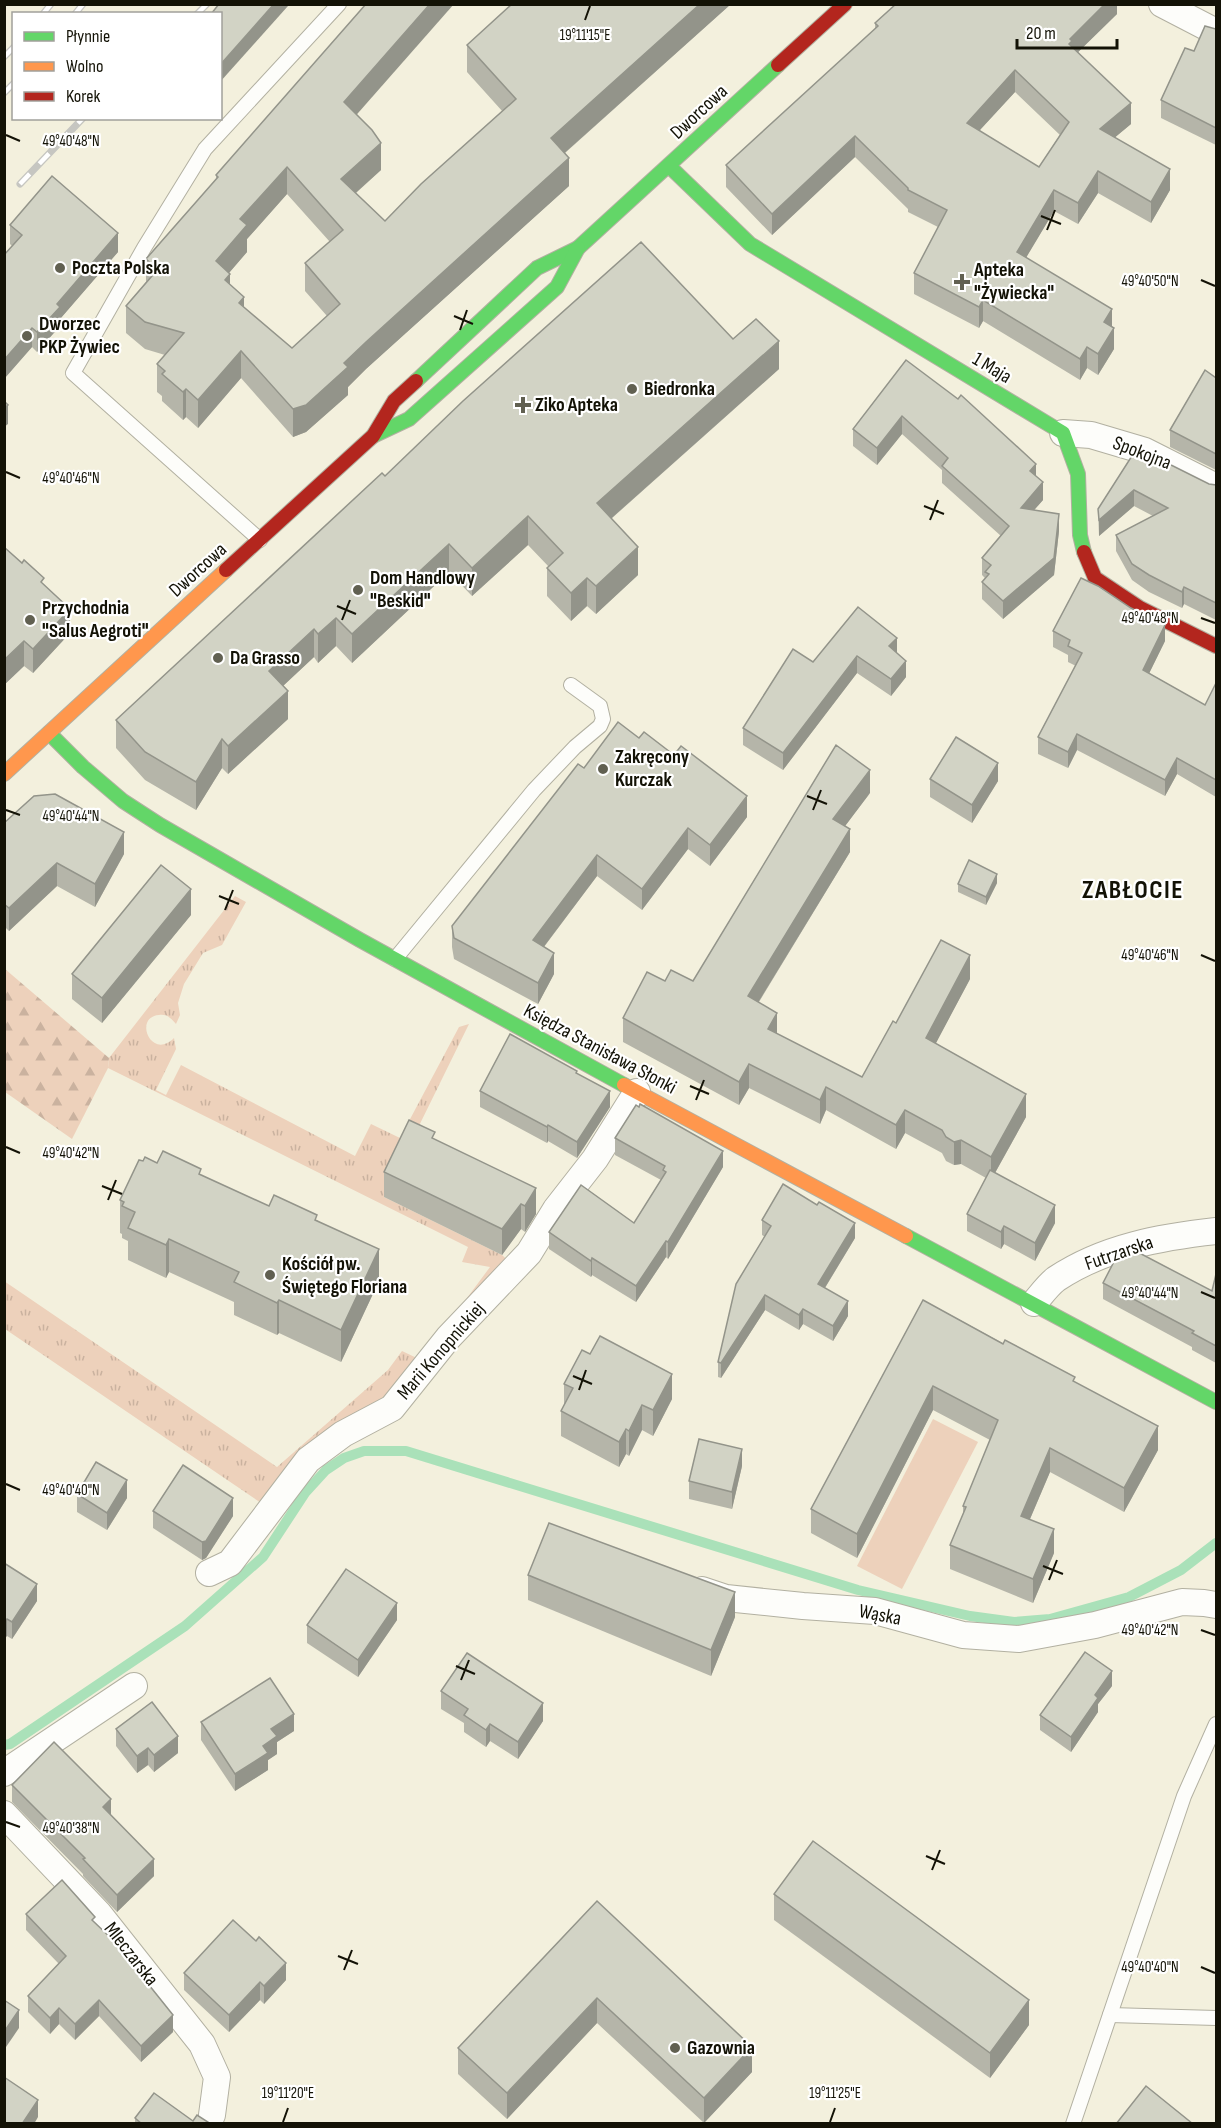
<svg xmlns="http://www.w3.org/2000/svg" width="1221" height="2128" viewBox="0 0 1221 2128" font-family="'Sofia Sans Condensed',sans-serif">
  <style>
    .grass { fill: url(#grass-tufts) }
    .forest { fill: url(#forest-firs) }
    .green { fill: #edd1bb }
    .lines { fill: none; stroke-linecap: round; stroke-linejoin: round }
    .stream { stroke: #aae1b9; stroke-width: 10 }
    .lane-casing { stroke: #b2b0a1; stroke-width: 16 }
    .street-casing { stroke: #b2b0a1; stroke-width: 28 }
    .fast-casing { stroke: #b2b0a1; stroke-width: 16 }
    .slow-casing { stroke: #b2b0a1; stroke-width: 16 }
    .jam-casing { stroke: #b2b0a1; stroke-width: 16 }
    .lane { stroke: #fdfdfa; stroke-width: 14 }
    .street { stroke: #fdfdfa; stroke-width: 26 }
    .fast { stroke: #63d668; stroke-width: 14 }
    .slow { stroke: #ff974d; stroke-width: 14 }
    .jam { stroke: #b3261e; stroke-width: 14 }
    .rail-casing { stroke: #c6c6c1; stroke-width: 7 }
    .rail { stroke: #fff; stroke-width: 4.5; stroke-dasharray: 14; stroke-linecap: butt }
    .wall { fill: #b5b5a9; fill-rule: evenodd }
    .shaded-wall { fill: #93948a }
    .building { fill: #d2d3c5; stroke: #93948a; stroke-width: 1.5; fill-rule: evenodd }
    .ticks { fill: none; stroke: #131206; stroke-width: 2 }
    .poi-dot { fill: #616051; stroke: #fff; stroke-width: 2 }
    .labels { text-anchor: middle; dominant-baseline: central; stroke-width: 4.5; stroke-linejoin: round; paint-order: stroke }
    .street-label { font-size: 20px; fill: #131206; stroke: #fff }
    .poi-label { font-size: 20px; font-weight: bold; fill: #131206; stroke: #fff; text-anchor: start }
    .district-label { font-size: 26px; font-weight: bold; letter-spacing: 1.5px; fill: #131206; stroke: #fff }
    .ticks-label { font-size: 15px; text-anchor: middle; fill: #131206; stroke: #fff; stroke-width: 4.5; stroke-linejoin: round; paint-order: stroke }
  </style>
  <defs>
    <pattern id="grass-tufts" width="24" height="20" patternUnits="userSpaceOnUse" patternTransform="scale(1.5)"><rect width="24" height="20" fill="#edd1bb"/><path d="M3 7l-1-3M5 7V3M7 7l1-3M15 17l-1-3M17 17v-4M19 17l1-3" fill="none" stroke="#cab29f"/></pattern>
    <pattern id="forest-firs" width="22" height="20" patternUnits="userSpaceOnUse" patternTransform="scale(1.5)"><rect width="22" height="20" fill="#edd1bb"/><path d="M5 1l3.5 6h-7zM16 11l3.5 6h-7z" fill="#cab29f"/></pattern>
  </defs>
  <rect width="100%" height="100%" fill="#f3f0dd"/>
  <path class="grass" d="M235 896 246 902 222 945 203 953 184 984 178 1003 180 1015 176 1024C171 1018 167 1014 159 1015 133 1017 151 1061 174 1038L176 1049 156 1090 166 1095 181 1065 355 1156 371 1124 400 1138 459 1027 469 1024 384 1197 502 1255 515 1267 419 1375 261 1503 5 1329 4 1281 277 1467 388 1370 402 1351 421 1360 490 1267 462 1262 468 1247 108 1068 109 1058Z"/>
  <path class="forest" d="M5 969 109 1058 108 1068 72 1139 5 1092Z"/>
  <path class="green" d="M933 1419 978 1442 902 1589 857 1566Z"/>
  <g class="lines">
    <path class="stream" d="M4 1745 10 1744 185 1626 263 1557 305 1493 326 1470 344 1458 364 1451H406L858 1590 970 1616 1014 1622 1050 1619 1129 1597 1181 1570 1216 1543"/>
    <g class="lane-casing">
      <g id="lane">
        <path d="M260 540 73 373 144 248 205 149 339 4"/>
        <path d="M395 959 534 790 575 747 600 726 603 719 600 706 571 685"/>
        <path d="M1110 2015 1216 2018"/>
        <path d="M1073 2124 1184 1796 1216 1724"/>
      </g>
    </g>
    <g class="street-casing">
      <g id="street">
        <path d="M1162 4 1216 32"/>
        <path d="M1063 433 1091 435 1145 451 1216 487"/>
        <path d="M1034 1303C1041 1295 1048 1285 1056 1279 1104 1247 1161 1237 1216 1231"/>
        <path d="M209 1573 230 1563 308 1460 343 1434 392 1408 448 1338 529 1253 556 1209 595 1159 637 1092"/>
        <path d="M702 1590 726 1598 803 1606 875 1611 963 1635 1019 1639 1095 1625 1182 1602 1204 1603 1216 1605"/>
        <path d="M4 1773 134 1686"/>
        <path d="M4 1814 99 1914 202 2044 217 2077 212 2115"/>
      </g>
    </g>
    <g class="fast-casing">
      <g id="fast">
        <path d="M669 166 750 244 1063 433 1078 474 1080 535 1084 552"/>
        <path d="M416 381 537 268 578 248 778 65"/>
        <path d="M373 436 409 419 557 287 578 248"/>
        <path d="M49 733 83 767 123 801 160 825 360 940 624 1085"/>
        <path d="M906 1236 1216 1402"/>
      </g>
    </g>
    <g class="slow-casing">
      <g id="slow">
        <path d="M4 774 226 570"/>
        <path d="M624 1085 906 1236"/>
      </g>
    </g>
    <g class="jam-casing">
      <g id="jam">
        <path d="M778 65 845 4"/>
        <path d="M1084 552 1095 578 1140 608 1216 646"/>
        <path d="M226 570 373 436 394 401 416 381"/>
      </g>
    </g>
    <use href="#lane" class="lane"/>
    <use href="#street" class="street"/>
    <use href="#fast" class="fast"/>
    <use href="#slow" class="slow"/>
    <use href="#jam" class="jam"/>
    <g class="rail-casing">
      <g id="rail">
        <path d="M43 14 51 4"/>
        <path d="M75 14 83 4"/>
        <path d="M197 14 207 4"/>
        <path d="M4 57 14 47"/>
        <path d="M4 93 14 83"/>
        <path d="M20 184 83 118"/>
      </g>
    </g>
    <use href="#rail" class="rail"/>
  </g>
  <g class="wall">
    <path d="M512 4H731L565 153 569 186 366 369 348 387V395L306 432 293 437 241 378 198 428 186 417 183 420 162 401V396L157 392V364L165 355 145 349 126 333V306L146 282V259L216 179V175L357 115 381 170 356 193 385 221 503 112 467 72V45ZM287 194 330 242 305 263V291L327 316 292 348 244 308 230 285 229 273 247 252V239Z"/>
    <path d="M1117 4V14L1078 52 1131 124 1115 137 1170 190 1151 223 1098 193 1078 224 1054 211 1026 257 1112 327 1114 349 1098 375 1087 368 1080 380 983 321 979 328 914 294V273L938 227 908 212V209L855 157 772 235 726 187V165L875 29V23ZM1015 92 1060 135 1039 167 979 131Z"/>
    <path d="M1216 29V145L1161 118V100L1194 51Z"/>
    <path d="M10 225 118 252 60 319V326L37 352 32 347 4 379V255L12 246 10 244Z"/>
    <path d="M733 339 779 369 611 519 638 575 596 614 587 606 571 621 547 596V568L549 567 528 545 472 596 449 572 352 663 336 646 318 663 314 657 283 686 288 719 228 774 222 768 196 810 145 780 116 748V720L385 476Z"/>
    <path d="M906 360 1036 477 1043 500 1034 510 1059 531 1054 575 1003 619 982 599V582L985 578 982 575V558L1001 536 942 483V470L902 434 877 465 853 446V429Z"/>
    <path d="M1216 378V470L1170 447V430Z"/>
    <path d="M1137 448 1209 484 1216 485V620L1184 604 1182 608 1149 592 1132 580 1116 551V535L1153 516 1134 506 1099 536 1098 509Z"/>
    <path d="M44 585 70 633 33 673 24 666 4 685Z"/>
    <path d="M858 607 897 653 906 677 891 696 857 673 783 770 743 745V728L813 662Z"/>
    <path d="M1053 631 1165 641 1149 673 1205 705 1216 683V797L1177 774 1165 796 1077 750 1068 768 1038 754V737L1076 666 1068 662V655L1053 647Z"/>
    <path d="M584 768 747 817 710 866 688 849 642 910 597 876 544 947 554 974 538 1004 454 959 452 947V926Z"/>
    <path d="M930 779 998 781 972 823 930 797Z"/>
    <path d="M870 793 845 826 850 852 759 1002 777 1034 862 1077 896 1023 970 979 935 1044 1026 1117 995 1173 1055 1223 1035 1261 1004 1244 1001 1249 967 1231V1214L986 1178 961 1164 954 1165 946 1161 942 1153 905 1133 896 1149 826 1110 820 1124 749 1088 739 1105 623 1042V1018L665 981H693Z"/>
    <path d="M4 823 124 854 95 907 57 886 9 931 4 926Z"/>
    <path d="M997 883 986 905 958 892V884Z"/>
    <path d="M191 915 102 1023 72 999V974Z"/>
    <path d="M577 1074 610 1107 577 1158 548 1141 547 1143 480 1107V1091Z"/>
    <path d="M615 1138 723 1167 668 1259 666 1257 636 1302 592 1275 591 1277 549 1249V1232L634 1223 661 1180 615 1155Z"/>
    <path d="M435 1139 536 1214 525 1232 521 1229 502 1255 384 1197V1172Z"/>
    <path d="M143 1161 157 1163 201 1175 269 1206 317 1220 379 1281 341 1362 279 1333 277 1335 234 1315V1302L169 1272 166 1278 128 1260V1241L122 1238V1234L120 1233V1200Z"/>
    <path d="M762 1220 855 1238 825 1288 848 1316 833 1341 803 1324 799 1330 765 1310 721 1378 718 1377V1362L765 1237 762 1235Z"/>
    <path d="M1216 1274V1363L1192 1350V1347L1103 1299V1283L1212 1291Z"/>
    <path d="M923 1300 1075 1382 1158 1450 1124 1512 1050 1472 1030 1519 1054 1553 1033 1603 950 1569V1545L963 1514V1506L990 1440 933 1410 857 1558 811 1533V1509Z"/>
    <path d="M564 1384 672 1399 653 1436 642 1430 629 1456 626 1454 619 1467 561 1436V1411L564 1405Z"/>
    <path d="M742 1466 732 1509 689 1499V1481Z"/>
    <path d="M77 1494 127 1498 107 1530 77 1512Z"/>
    <path d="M153 1511 233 1516 206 1558 202 1560 153 1528Z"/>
    <path d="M4 1563 37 1601 12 1639 7 1636Z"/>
    <path d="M528 1575 735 1617 711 1676 528 1600Z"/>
    <path d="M397 1620 358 1677 307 1643V1625Z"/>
    <path d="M1112 1686 1098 1704V1712L1071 1752 1040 1730V1715Z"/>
    <path d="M441 1691 543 1721 518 1759 490 1741 486 1747 464 1732V1723L441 1709Z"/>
    <path d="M201 1722 294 1731 277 1742V1754L268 1760V1770L235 1791 201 1740Z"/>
    <path d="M116 1729 178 1753 154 1772 148 1765 137 1773 116 1746Z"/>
    <path d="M12 1785 111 1815 154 1876 117 1912 83 1876V1874L12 1802Z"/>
    <path d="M774 1894 1029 2025 990 2078 774 1920Z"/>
    <path d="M597 1901 752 2072 704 2123 597 2023 507 2119 458 2074V2048Z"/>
    <path d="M26 1914 95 1923 173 2032 141 2062 99 2016 75 2040 59 2024 50 2034 28 2012V1996L59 1964 26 1930Z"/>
    <path d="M184 1973 286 1980 264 2004 260 2000 229 2032 184 1990Z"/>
    <path d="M135 2118 193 2121 211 2124H135Z"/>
  </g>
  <g class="shaded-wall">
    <path d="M274 4H288V6L220 82V65Z"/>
    <path d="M430 4H454L344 129V102Z"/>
    <path d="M700 4H731L551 165V138Z"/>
    <path d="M1105 4H1117V14L1072 58 1069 44 1070 39Z"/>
    <path d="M1015 70V92L967 144V123Z"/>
    <path d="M1131 103V124L1100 150V129Z"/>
    <path d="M855 136V157L772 235V214Z"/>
    <path d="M381 143V170L341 206V179Z"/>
    <path d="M569 158V186L366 369 348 387V395L306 432 293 437V409L344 363 366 342Z"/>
    <path d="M287 167V194L247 239V252L216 288V261L240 219Z"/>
    <path d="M1170 169V190L1151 223V202Z"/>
    <path d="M1098 171V193L1078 224V203Z"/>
    <path d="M1054 190V211L1017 273V252Z"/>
    <path d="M118 233V252L60 319V326L37 352V332L57 304Z"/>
    <path d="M230 274V301L225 280Z"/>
    <path d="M244 297V324L239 303Z"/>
    <path d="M983 300V321L979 328V307Z"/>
    <path d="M1112 309V330L1104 322Z"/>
    <path d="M32 328V347L4 379V360Z"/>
    <path d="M1114 328V349L1098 375V354Z"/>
    <path d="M779 341V369L597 531V503Z"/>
    <path d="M1087 347V368L1080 380V359Z"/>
    <path d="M241 351V378L198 428V400Z"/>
    <path d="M186 389V417L183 420V392Z"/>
    <path d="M8 405V424L4 427V408Z"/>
    <path d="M902 416V434L877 465V448Z"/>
    <path d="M1036 464V481L1030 471Z"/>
    <path d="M1043 482V500L1021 525V508Z"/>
    <path d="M1134 490V506L1099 536V520Z"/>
    <path d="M1059 514V531L1054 575 1003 619V601Z"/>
    <path d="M528 516V545L472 596V568Z"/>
    <path d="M449 544V572L352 663V634Z"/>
    <path d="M638 547V575L596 614V586Z"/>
    <path d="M587 578V606L571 621V593Z"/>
    <path d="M1184 587V604L1182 608V592Z"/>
    <path d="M70 609V633L33 673V649Z"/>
    <path d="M336 618V646L318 663V634Z"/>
    <path d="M1165 625V641L1143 686V670Z"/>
    <path d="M314 629V657L269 699V671Z"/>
    <path d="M897 638V655L889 646Z"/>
    <path d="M24 641V666L4 685V660Z"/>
    <path d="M857 656V673L783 770V753Z"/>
    <path d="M906 661V677L891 696V679Z"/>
    <path d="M288 691V719L228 774V746Z"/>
    <path d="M1077 734V750L1068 768V752Z"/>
    <path d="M222 739V768L196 810V782Z"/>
    <path d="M1177 758V774L1165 796V780Z"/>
    <path d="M998 763V781L972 823V805Z"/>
    <path d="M870 770V793L833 842V819Z"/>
    <path d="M747 796V817L710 866V845Z"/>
    <path d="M688 828V849L642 910V889Z"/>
    <path d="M850 829V852L748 1019V996Z"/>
    <path d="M124 832V854L95 907V884Z"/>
    <path d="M597 855V876L533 961V940Z"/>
    <path d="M57 863V886L9 931V908Z"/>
    <path d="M997 874V883L986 905V897Z"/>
    <path d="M191 889V915L102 1023V998Z"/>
    <path d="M554 953V974L538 1004V983Z"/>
    <path d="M970 955V979L926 1062V1038Z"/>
    <path d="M777 1013V1037L768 1029Z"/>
    <path d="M749 1064V1088L739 1105V1082Z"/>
    <path d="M826 1087V1110L820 1124V1100Z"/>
    <path d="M610 1091V1107L577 1158V1142Z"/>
    <path d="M1026 1094V1117L991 1180V1157Z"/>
    <path d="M905 1110V1133L896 1149V1125Z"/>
    <path d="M548 1125V1141L547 1143V1127Z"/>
    <path d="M961 1140V1164L954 1165V1142Z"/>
    <path d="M723 1151V1167L668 1259V1242Z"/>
    <path d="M536 1188V1214L525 1232V1206Z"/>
    <path d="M521 1204V1229L502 1255V1229Z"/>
    <path d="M1055 1205V1223L1035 1261V1243Z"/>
    <path d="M855 1223V1238L818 1299V1284Z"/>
    <path d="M1004 1226V1244L1001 1249V1232Z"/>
    <path d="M169 1239V1272L166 1278V1245Z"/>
    <path d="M666 1241V1257L636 1302V1286Z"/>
    <path d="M379 1249V1281L341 1362V1330Z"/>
    <path d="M592 1258V1275L591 1277V1261Z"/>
    <path d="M765 1295V1310L721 1378V1363Z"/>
    <path d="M279 1300V1333L277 1335V1303Z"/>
    <path d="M848 1301V1316L833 1341V1326Z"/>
    <path d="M803 1309V1324L799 1330V1315Z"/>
    <path d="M672 1374V1399L653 1436V1410Z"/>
    <path d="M933 1386V1410L857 1558V1534Z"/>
    <path d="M642 1405V1430L629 1456V1431Z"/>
    <path d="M1158 1426V1450L1124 1512V1488Z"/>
    <path d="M626 1429V1454L619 1467V1442Z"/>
    <path d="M1050 1448V1472L1021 1540V1516Z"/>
    <path d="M742 1449V1466L732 1509V1492Z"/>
    <path d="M127 1480V1498L107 1530V1513Z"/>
    <path d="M233 1498V1516L206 1558 202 1560V1542Z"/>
    <path d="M1054 1529V1553L1033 1603V1579Z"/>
    <path d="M37 1584V1601L12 1639V1622Z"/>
    <path d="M735 1592V1617L711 1676V1650Z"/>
    <path d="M397 1603V1620L358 1677V1660Z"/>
    <path d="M7 1619V1636L4 1640V1623Z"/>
    <path d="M1112 1671V1686L1098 1704V1712L1071 1752V1737L1095 1695Z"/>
    <path d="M543 1703V1721L518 1759V1742Z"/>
    <path d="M294 1714V1731L277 1742V1754L268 1760V1770L235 1791V1774L263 1746 271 1729Z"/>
    <path d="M490 1724V1741L486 1747V1730Z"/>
    <path d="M178 1736V1753L154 1772V1755Z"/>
    <path d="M148 1748V1765L137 1773V1756Z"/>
    <path d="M111 1799V1816L103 1807Z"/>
    <path d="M154 1859V1876L117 1912V1895Z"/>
    <path d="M286 1963V1980L264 2004V1986Z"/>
    <path d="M260 1982V2000L229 2032V2015Z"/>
    <path d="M597 1998V2023L507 2119V2093Z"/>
    <path d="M99 2000V2016L75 2040V2024Z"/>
    <path d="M1029 2000V2025L990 2078V2053Z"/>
    <path d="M59 2008V2024L50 2034V2018Z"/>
    <path d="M19 2010V2028L4 2050V2032Z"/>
    <path d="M173 2015V2032L141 2062V2046Z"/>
    <path d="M752 2047V2072L704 2123V2098Z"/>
    <path d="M38 2100V2117L34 2124H22Z"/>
  </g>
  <g class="building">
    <path d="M219 4H274L220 65V14H211Z"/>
    <path d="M366 4H430L344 102 372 130 381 143 341 179 385 221 421 184 516 99 467 45 512 4H700L551 138 569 158 366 342 344 363 348 367 306 405 293 409 241 351 198 400 186 389 183 392 162 374 165 371 157 364 184 333 145 322 126 306 158 269 146 259 218 177 216 175ZM287 167 343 230 305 263 340 304 292 348 239 303 244 297 225 280 230 274 216 261 247 225 240 219Z"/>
    <path d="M896 4H1105L1070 39 1072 41 1069 44 1131 103 1100 129 1170 169 1151 202 1098 171 1078 203 1054 190 1017 252 1112 309 1104 322 1114 328 1098 354 1087 347 1080 359 983 300 979 307 914 273 947 210 908 190V188L855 136 772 214 726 165 878 26 875 23ZM1015 70 1069 122 1039 167 967 123Z"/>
    <path d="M1205 26 1216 29V128L1161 100 1185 48 1194 51Z"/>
    <path d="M52 176 118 233 57 304 60 307 37 332 32 328 4 360V255L22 235 10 225Z"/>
    <path d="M641 242 733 339 756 319 779 341 597 503 638 547 596 586 587 578 571 593 547 568 563 553 528 516 472 568 449 544 352 634 336 618 318 634 314 629 269 671 288 691 228 746 222 739 196 782 145 752 116 720 382 473 385 476 463 401Z"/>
    <path d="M906 360 958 399 961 395 1036 464 1030 471 1043 482 1021 508 1059 514 1054 558 1003 601 982 582 989 574 985 572 991 565 982 558 1009 526 942 466 948 458 902 416 877 448 853 429Z"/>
    <path d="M1205 370 1216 378V454L1170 430Z"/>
    <path d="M4 401 8 405 4 408Z"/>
    <path d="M1137 448 1209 484 1216 485V603L1184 587 1182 592 1149 575 1132 564 1116 535 1168 508 1134 490 1099 520 1098 509Z"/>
    <path d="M4 547 22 563 24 560 44 578 41 582 70 609 33 649 24 641 4 660Z"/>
    <path d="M1081 578 1098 586 1131 608 1165 625 1143 670 1205 705 1216 683V780L1177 758 1165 780 1077 734 1068 752 1038 737 1082 653 1068 646 1070 640 1053 631Z"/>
    <path d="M858 607 897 638 889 646 906 661 891 679 857 656 783 753 743 728 793 649 813 662Z"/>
    <path d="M618 722 639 738 644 732 674 755 681 746 747 796 710 845 688 828 642 889 597 855 533 940 554 953 538 983 454 938 452 926 578 764 584 768Z"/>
    <path d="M956 737 998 763 972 805 930 779Z"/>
    <path d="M836 745 870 770 833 819 850 829 748 996 777 1013 768 1029 862 1077 893 1021 896 1023 941 940 970 955 926 1038 1026 1094 991 1157 961 1140 954 1142 946 1137 942 1130 905 1110 896 1125 826 1087 820 1100 749 1064 739 1082 623 1018 647 972 665 981 671 970 693 981Z"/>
    <path d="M55 794 124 832 95 884 57 863 9 908 4 904V823L34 796Z"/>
    <path d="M969 860 997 874 986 897 958 884Z"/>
    <path d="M161 865 191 889 102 998 72 974Z"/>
    <path d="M510 1034 577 1071 576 1073 610 1091 577 1142 548 1125 547 1127 480 1091Z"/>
    <path d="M640 1104 723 1151 668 1242 666 1241 636 1286 592 1258 591 1261 549 1232 581 1185 634 1223 666 1172 663 1170 665 1166 615 1138 636 1105 639 1107Z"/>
    <path d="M409 1120 435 1132 432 1138 536 1188 525 1206 521 1204 502 1229 384 1172Z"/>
    <path d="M163 1151 201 1169 199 1174 269 1206 274 1195 317 1215 315 1220 379 1249 341 1330 279 1300 277 1303 234 1282 239 1272 169 1239 166 1245 128 1228 135 1212 122 1206 124 1202 120 1200 139 1160 143 1161 145 1157 157 1163Z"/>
    <path d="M990 1170 1055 1205 1035 1243 1004 1226 1001 1232 967 1214Z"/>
    <path d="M783 1184 817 1205 819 1202 855 1223 818 1284 848 1301 833 1326 803 1309 799 1315 765 1295 721 1363 718 1362 736 1284 771 1226 762 1220Z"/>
    <path d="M1126 1246 1212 1291 1216 1274V1346L1192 1333 1194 1331 1103 1283 1121 1248Z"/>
    <path d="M923 1300 1003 1344 1005 1340 1075 1377 1073 1381 1158 1426 1124 1488 1050 1448 1021 1516 1054 1529 1033 1579 950 1545 966 1507 963 1506 998 1420 933 1386 857 1534 811 1509Z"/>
    <path d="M600 1336 672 1374 653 1410 642 1405 629 1431 626 1429 619 1442 561 1411 573 1388 564 1384 582 1350 590 1354Z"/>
    <path d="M699 1439 742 1449 732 1492 689 1481Z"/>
    <path d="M96 1462 127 1480 107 1513 77 1494Z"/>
    <path d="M183 1465 233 1498 206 1541 202 1542 153 1511Z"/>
    <path d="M549 1523 735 1592 711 1650 528 1575Z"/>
    <path d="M4 1563 37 1584 12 1622 7 1619 4 1623Z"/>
    <path d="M346 1569 397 1603 358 1660 307 1625Z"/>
    <path d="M1085 1652 1112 1671 1095 1695 1098 1698 1071 1737 1040 1715Z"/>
    <path d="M467 1653 543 1703 518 1742 490 1724 486 1730 464 1715 468 1709 441 1691Z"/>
    <path d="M270 1678 294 1714 271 1729 277 1736 263 1746 268 1753 235 1774 201 1722Z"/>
    <path d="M152 1702 178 1736 154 1755 148 1748 137 1756 116 1729Z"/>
    <path d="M54 1742 111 1799 103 1807 154 1859 117 1895 83 1859 85 1858 12 1785Z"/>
    <path d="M813 1841 1029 2000 990 2053 774 1894Z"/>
    <path d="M62 1880 95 1917 92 1920 113 1940 173 2015 141 2046 99 2000 75 2024 59 2008 50 2018 28 1996 66 1956 26 1914Z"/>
    <path d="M597 1901 752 2047 704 2098 597 1998 507 2093 458 2048Z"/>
    <path d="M233 1920 256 1941 259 1937 286 1963 264 1986 260 1982 229 2015 184 1973Z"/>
    <path d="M4 2000 19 2010 4 2032Z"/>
    <path d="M4 2077 38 2100 22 2124H4Z"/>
    <path d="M1146 2086 1193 2124H1116Z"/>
    <path d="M154 2093 193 2121 197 2115 211 2124H142L135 2118Z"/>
  </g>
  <path class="ticks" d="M585 20 590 6M6 135 20 141M1041 216 1061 224M1047 230 1055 210M1201 280 1215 286M454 316 473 324M460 330 467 310M6 472 20 478M924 506 944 514M930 520 938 500M337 606 356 614M1201 618 1215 623M342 620 350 600M807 796 827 804M6 810 20 815M813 810 821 790M219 896 239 904M225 910 233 890M1201 955 1215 961M690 1086 709 1094M696 1100 704 1080M6 1147 20 1153M102 1186 122 1194M108 1200 116 1180M1201 1292 1215 1298M573 1376 592 1384M579 1390 586 1370M6 1484 20 1490M1043 1566 1063 1574M1049 1580 1057 1560M1201 1630 1215 1635M456 1666 475 1674M461 1680 469 1660M6 1822 20 1827M926 1856 945 1864M932 1870 940 1850M338 1956 358 1964M1201 1967 1215 1973M344 1970 352 1950M283 2122 288 2108M830 2122 835 2108"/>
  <g class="poi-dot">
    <circle cx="60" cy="268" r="6"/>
    <path d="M959 273h6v6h6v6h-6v6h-6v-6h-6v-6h6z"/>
    <circle cx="27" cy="336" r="6"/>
    <circle cx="632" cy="389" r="6"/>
    <path d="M520 396h6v6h6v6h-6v6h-6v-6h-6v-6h6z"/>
    <circle cx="358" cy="590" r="6"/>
    <circle cx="30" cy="620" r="6"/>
    <circle cx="218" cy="658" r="6"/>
    <circle cx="603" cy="769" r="6"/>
    <circle cx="270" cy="1275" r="6"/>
    <circle cx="675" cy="2048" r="6"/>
  </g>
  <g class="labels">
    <g class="street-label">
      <text transform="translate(699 112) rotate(-43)">Dworcowa</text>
      <text transform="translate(992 368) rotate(31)">1 Maja</text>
      <text transform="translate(1142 453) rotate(21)">Spokojna</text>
      <text transform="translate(198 570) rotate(-42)">Dworcowa</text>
      <text transform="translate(600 1049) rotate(28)">Księdza Stanisława Słonki</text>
      <text transform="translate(1119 1253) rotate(-19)">Futrzarska</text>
      <text transform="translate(441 1351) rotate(-49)">Marii Konopnickiej</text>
      <text transform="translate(880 1615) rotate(11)">Wąska</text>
      <text transform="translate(131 1954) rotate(52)">Mleczarska</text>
    </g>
    <g class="poi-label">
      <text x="72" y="268">Poczta Polska</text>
      <text x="974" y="270">Apteka<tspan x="974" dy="23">"Żywiecka"</tspan></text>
      <text x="39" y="324">Dworzec<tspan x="39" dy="23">PKP Żywiec</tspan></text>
      <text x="644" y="389">Biedronka</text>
      <text x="535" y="405">Ziko Apteka</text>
      <text x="370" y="578">Dom Handlowy<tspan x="370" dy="23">"Beskid"</tspan></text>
      <text x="42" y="608">Przychodnia<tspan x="42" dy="23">"Salus Aegroti"</tspan></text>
      <text x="230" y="658">Da Grasso</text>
      <text x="615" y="757">Zakręcony<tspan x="615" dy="23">Kurczak</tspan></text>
      <text x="282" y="1264">Kościół pw.<tspan x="282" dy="23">Świętego Floriana</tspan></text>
      <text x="687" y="2048">Gazownia</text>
    </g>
    <g class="district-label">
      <text x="1133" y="890">ZABŁOCIE</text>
    </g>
  </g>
  <g class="ticks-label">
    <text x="585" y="40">19°11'15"E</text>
    <text x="71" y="146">49°40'48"N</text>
    <text x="1150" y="286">49°40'50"N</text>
    <text x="71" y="483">49°40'46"N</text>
    <text x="1150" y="623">49°40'48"N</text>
    <text x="71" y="821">49°40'44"N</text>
    <text x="1150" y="960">49°40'46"N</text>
    <text x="71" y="1158">49°40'42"N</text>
    <text x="1150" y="1298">49°40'44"N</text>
    <text x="71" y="1495">49°40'40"N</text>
    <text x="1150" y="1635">49°40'42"N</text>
    <text x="71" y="1833">49°40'38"N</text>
    <text x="1150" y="1972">49°40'40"N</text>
    <text x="288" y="2098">19°11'20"E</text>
    <text x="835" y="2098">19°11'25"E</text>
  </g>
  <rect width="1221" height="2128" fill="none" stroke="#131206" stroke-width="12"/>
  <rect x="12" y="12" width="210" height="108" fill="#ffffff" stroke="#a1a09b" stroke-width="1.5"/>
  <rect x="24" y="32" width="30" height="9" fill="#63d668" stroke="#a1a09b" stroke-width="1.5"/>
  <text x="66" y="42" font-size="18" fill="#131206">Płynnie</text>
  <rect x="24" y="62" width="30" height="9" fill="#ff974d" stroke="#a1a09b" stroke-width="1.5"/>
  <text x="66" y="72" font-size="18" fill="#131206">Wolno</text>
  <rect x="24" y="92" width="30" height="9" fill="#b3261e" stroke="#a1a09b" stroke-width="1.5"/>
  <text x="66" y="102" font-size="18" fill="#131206">Korek</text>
  <path d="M1017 39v9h100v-9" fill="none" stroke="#131206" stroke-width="3"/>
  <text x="1026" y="39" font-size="18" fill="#131206" stroke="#ffffff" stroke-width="4.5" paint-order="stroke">20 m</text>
</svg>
